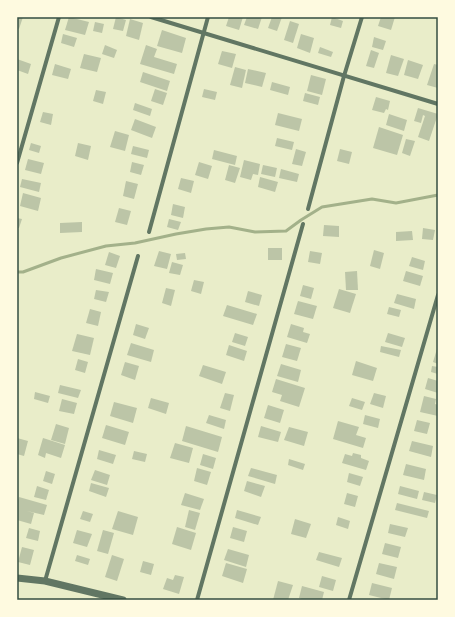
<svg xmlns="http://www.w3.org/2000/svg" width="455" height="617" viewBox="0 0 455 617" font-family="Ubuntu,sans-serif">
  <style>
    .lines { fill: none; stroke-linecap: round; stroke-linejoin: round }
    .stream { stroke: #a3b18a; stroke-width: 3 }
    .building { fill: #bcc5a7 }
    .minor { stroke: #617663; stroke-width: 4 }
    .tertiary { stroke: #617663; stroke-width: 7 }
    .neatline { fill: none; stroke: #344e41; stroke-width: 1.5 }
  </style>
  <rect width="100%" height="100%" fill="#e9edc9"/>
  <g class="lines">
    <path class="stream" d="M17 272H23L61 258 106 246 135 243 176 234 206 229 229 227 255 232 286 231 301 220 322 207 372 199 396 203 438 195"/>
  </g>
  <g class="building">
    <path d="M17 17H23L19 29 17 28Z"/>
    <path d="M69 17 89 22 85 35 65 30Z"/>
    <path d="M116 17 126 20 123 31 113 29Z"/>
    <path d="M229 17H243L239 30 226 26Z"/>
    <path d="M247 17H262L258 29 244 25Z"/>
    <path d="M272 17H282L277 31 268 28Z"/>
    <path d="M332 17 343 21 341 28 330 25Z"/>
    <path d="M381 17H395L391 30 378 26Z"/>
    <path d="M130 19 143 23 139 40 126 36Z"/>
    <path d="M290 21 299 24 293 43 284 40Z"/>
    <path d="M95 22 104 24 102 33 93 31Z"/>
    <path d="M162 30 186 38 182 53 157 46Z"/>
    <path d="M63 34 77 38 74 47 61 43Z"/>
    <path d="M301 34 314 38 310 53 297 48Z"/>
    <path d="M374 37 386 41 383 50 372 47Z"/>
    <path d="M105 45 117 50 114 58 102 54Z"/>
    <path d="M146 45 157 49 154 57 177 64 174 74 140 64Z"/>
    <path d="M320 47 333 52 331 57 318 53Z"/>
    <path d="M371 50 379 53 374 68 366 66Z"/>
    <path d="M222 51 236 54 232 68 218 64Z"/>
    <path d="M84 54 101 58 97 72 80 68Z"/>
    <path d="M391 55 404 59 398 76 386 73Z"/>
    <path d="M17 59 31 64 28 74 17 70Z"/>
    <path d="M408 60 423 65 418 79 404 75Z"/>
    <path d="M55 64 71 69 68 79 52 75Z"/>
    <path d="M434 64 438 65V88L427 85Z"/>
    <path d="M235 67 246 70 242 88 230 85Z"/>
    <path d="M248 69 266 73 262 87 245 83Z"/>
    <path d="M143 72 170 81 167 91 140 82Z"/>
    <path d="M311 75 326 79 322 95 307 91Z"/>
    <path d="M272 82 290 87 288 95 270 90Z"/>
    <path d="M155 89 167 93 163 105 151 101Z"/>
    <path d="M204 89 217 92 215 100 202 97Z"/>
    <path d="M96 90 106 92 103 104 93 101Z"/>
    <path d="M305 93 320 97 318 105 303 101Z"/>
    <path d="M376 97 390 101 388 110 386 109 384 113 372 110Z"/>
    <path d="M135 103 152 109 150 116 133 110Z"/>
    <path d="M418 108 438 114 429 141 418 137 425 116 423 115 421 123 414 121Z"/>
    <path d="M43 112 53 114 51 125 40 122Z"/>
    <path d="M278 113 302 119 299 131 275 125Z"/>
    <path d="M389 114 407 120 404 131 386 125Z"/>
    <path d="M135 119 156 127 152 138 131 130Z"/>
    <path d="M379 127 403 135 397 155 373 148Z"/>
    <path d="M115 131 129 135 125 151 110 147Z"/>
    <path d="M277 138 294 142 292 150 275 146Z"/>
    <path d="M406 139 415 141 410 156 402 153Z"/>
    <path d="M31 143 41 146 39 153 29 150Z"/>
    <path d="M78 143 91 146 88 160 75 156Z"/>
    <path d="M133 146 149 150 147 158 131 154Z"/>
    <path d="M296 149 306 152 302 166 292 164Z"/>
    <path d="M340 149 352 152 349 164 337 161Z"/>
    <path d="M214 150 237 156 235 165 212 159Z"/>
    <path d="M28 159 44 163 41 174 25 170Z"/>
    <path d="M244 160 260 164 258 175 253 174 251 180 240 177Z"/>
    <path d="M132 162 144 165 141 175 130 172Z"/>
    <path d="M199 162 212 166 208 179 195 175Z"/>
    <path d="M229 165 240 168 235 183 225 180Z"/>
    <path d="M263 165 277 168 275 177 261 174Z"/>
    <path d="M281 169 299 174 297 182 279 178Z"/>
    <path d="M260 177 278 182 275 192 258 187Z"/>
    <path d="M181 178 194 181 191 193 178 189Z"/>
    <path d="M22 179 41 183 39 192 20 187Z"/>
    <path d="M126 181 138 184 134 199 123 196Z"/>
    <path d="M23 193 41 198 38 211 20 206Z"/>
    <path d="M173 204 185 207 183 218 171 215Z"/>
    <path d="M119 208 131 211 127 225 115 222Z"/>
    <path d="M17 218 22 219 19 228H17Z"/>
    <path d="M169 219 181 222 178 230 167 227Z"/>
    <path d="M82 222V232L60 233V223Z"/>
    <path d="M324 225 339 226V237L323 236Z"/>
    <path d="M423 228 435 230 433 240 422 239Z"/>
    <path d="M412 231 413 240 396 241V232Z"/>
    <rect x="268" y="248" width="14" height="12"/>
    <path d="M374 250 384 253 380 269 370 266Z"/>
    <path d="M159 251 171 254 167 269 154 266Z"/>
    <path d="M310 251 322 253 320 264 308 262Z"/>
    <path d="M109 252 120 256 116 268 105 265Z"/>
    <path d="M185 253 186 259 177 260 176 254Z"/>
    <path d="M412 257 425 261 423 270 409 266Z"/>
    <path d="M172 262 183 265 180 275 169 273Z"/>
    <path d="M96 269 113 273 110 284 94 280Z"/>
    <path d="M357 271 358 290H346L345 272Z"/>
    <path d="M406 271 423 276 420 286 403 281Z"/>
    <path d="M194 280 204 282 201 294 191 291Z"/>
    <path d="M303 285 314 288 311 299 300 296Z"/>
    <path d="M166 288 175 290 171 306 162 303Z"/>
    <path d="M339 289 356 294 350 313 333 308Z"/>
    <path d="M96 290 109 292 106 302 94 299Z"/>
    <path d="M248 291 262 295 259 306 245 302Z"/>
    <path d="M397 294 416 299 414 309 394 303Z"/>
    <path d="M298 301 317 306 313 319 294 314Z"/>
    <path d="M227 305 257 314 253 325 223 316Z"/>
    <path d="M389 307 401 310 399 317 387 314Z"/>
    <path d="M90 309 101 312 98 326 86 323Z"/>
    <path d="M136 324 149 328 145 339 133 335Z"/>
    <path d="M291 324 304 328 303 332 310 334 307 343 287 337Z"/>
    <path d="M235 333 248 337 245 346 232 342Z"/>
    <path d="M388 333 405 338 402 347 385 342Z"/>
    <path d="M77 334 94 338 90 355 72 351Z"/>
    <path d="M131 343 154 350 151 362 127 355Z"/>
    <path d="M286 344 301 348 297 361 282 357Z"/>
    <path d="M229 345 247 351 244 361 226 355Z"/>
    <path d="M381 346 401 350 399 357 380 352Z"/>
    <path d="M437 349H438V364L433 362Z"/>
    <path d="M78 359 88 362 85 373 75 370Z"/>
    <path d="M356 361 377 368 373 381 352 375Z"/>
    <path d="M125 362 139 366 135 380 121 375Z"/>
    <path d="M281 364 301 370 298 382 277 376Z"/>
    <path d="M203 365 226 372 222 384 199 376Z"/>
    <path d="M432 366 438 367V374L431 372Z"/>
    <path d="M428 378 438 381V393L425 389Z"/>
    <path d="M276 379 305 388 299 407 280 401 282 395 272 392Z"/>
    <path d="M60 385 81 390 78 398 58 393Z"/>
    <path d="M35 392 50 396 48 403 34 399Z"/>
    <path d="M225 393 234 395 230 411 220 408Z"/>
    <path d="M374 393 386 396 383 408 370 404Z"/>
    <path d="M424 396 436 399 435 404 438 405V416L420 412Z"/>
    <path d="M151 398 169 403 166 414 148 408Z"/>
    <path d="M352 398 365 402 362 410 349 406Z"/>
    <path d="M62 399 77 403 74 414 59 411Z"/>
    <path d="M114 402 137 408 133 423 110 416Z"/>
    <path d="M268 405 284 410 280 423 264 418Z"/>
    <path d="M209 415 226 420 224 429 206 423Z"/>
    <path d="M365 415 380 419 378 428 363 424Z"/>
    <path d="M417 420 430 423 427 434 414 431Z"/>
    <path d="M338 421 359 427 356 435 366 438 363 448 333 439Z"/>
    <path d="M56 424 69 428 65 444 51 440Z"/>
    <path d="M106 425 129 432 125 445 102 438Z"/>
    <path d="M186 426 222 437 218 452 182 441Z"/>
    <path d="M261 426 281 432 278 442 258 437Z"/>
    <path d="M289 427 308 432 304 446 284 440Z"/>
    <path d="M17 438 28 441 24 456 17 454Z"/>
    <path d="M43 438 65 445 61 458 46 453 45 458 38 455Z"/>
    <path d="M412 441 433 446 431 457 409 451Z"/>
    <path d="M175 443 193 448 189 463 170 458Z"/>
    <path d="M99 450 116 455 113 464 97 459Z"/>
    <path d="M134 451 147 454 145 462 132 459Z"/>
    <path d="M353 453 361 455V458L369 461 366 470 342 463 345 454 352 456Z"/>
    <path d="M203 454 216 458 213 469 200 465Z"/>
    <path d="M289 459 305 464 303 470 288 465Z"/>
    <path d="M406 464 426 469 424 480 403 475Z"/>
    <path d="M197 468 211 472 207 485 194 481Z"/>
    <path d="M251 468 277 475 275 484 248 476Z"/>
    <path d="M95 470 110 475 107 485 91 480Z"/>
    <path d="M46 471 55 474 52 484 43 481Z"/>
    <path d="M349 473 363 477 360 486 347 482Z"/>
    <path d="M247 481 265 486 261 497 244 491Z"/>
    <path d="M91 483 109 488 106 497 89 491Z"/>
    <path d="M37 486 49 490 46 500 34 497Z"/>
    <path d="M400 486 419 491 417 499 398 494Z"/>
    <path d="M424 492 437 495 435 503 422 500Z"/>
    <path d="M185 493 204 499 200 510 181 505Z"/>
    <path d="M347 493 358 496 355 507 344 504Z"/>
    <path d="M19 497 47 505 44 515 27 511 34 513 31 524 17 520V504Z"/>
    <path d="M397 503 429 511 427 518 395 510Z"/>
    <path d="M189 510 200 513 195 530 185 527Z"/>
    <path d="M237 510 261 517 258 525 235 518Z"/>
    <path d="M83 511 93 514 90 522 80 519Z"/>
    <path d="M118 511 138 517 133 535 112 529Z"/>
    <path d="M338 517 350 521 348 529 336 525Z"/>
    <path d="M295 519 311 524 306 538 291 534Z"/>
    <path d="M390 524 408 528 405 537 388 533Z"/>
    <path d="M177 527 196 533 191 550 172 544Z"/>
    <path d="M233 527 247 531 244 542 230 538Z"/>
    <path d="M29 528 40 531 38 541 26 538Z"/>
    <path d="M77 530 92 534 87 547 73 543Z"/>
    <path d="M103 530 114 533 108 554 97 551Z"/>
    <path d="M385 543 401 547 398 558 382 554Z"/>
    <path d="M22 547 34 550 30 565 18 562Z"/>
    <path d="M228 549 249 555 246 567 224 560Z"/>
    <path d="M319 552 342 558 339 567 316 560Z"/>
    <path d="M77 555 90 559 88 565 75 561Z"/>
    <path d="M112 555 124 559 117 581 105 577Z"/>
    <path d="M143 561 154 564 151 575 140 572Z"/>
    <path d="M226 563 247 569 243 583 222 576Z"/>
    <path d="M379 563 397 567 394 579 376 574Z"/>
    <path d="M175 575 184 577 179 594 163 589 167 578 173 580Z"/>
    <path d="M322 576 336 580 333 591 319 587Z"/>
    <path d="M278 581 293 585 288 600H273Z"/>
    <path d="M372 583 392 588 389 600 369 595Z"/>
    <path d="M302 586 324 592 322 600H305L299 598Z"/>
  </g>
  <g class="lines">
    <g class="minor">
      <path d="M151 17 438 104"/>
      <path d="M17 163 59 17"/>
      <path d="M308 209 344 76 362 17"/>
      <path d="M149 232 208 17"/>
      <path d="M45 581 138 256"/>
      <path d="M197 600 303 224"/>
      <path d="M349 600 438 295"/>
    </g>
    <path class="tertiary" d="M17 578 45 581 123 600"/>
  </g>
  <rect width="455" height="617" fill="none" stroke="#fefae0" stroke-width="36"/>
  <rect x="18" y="18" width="419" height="581" class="neatline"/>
</svg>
